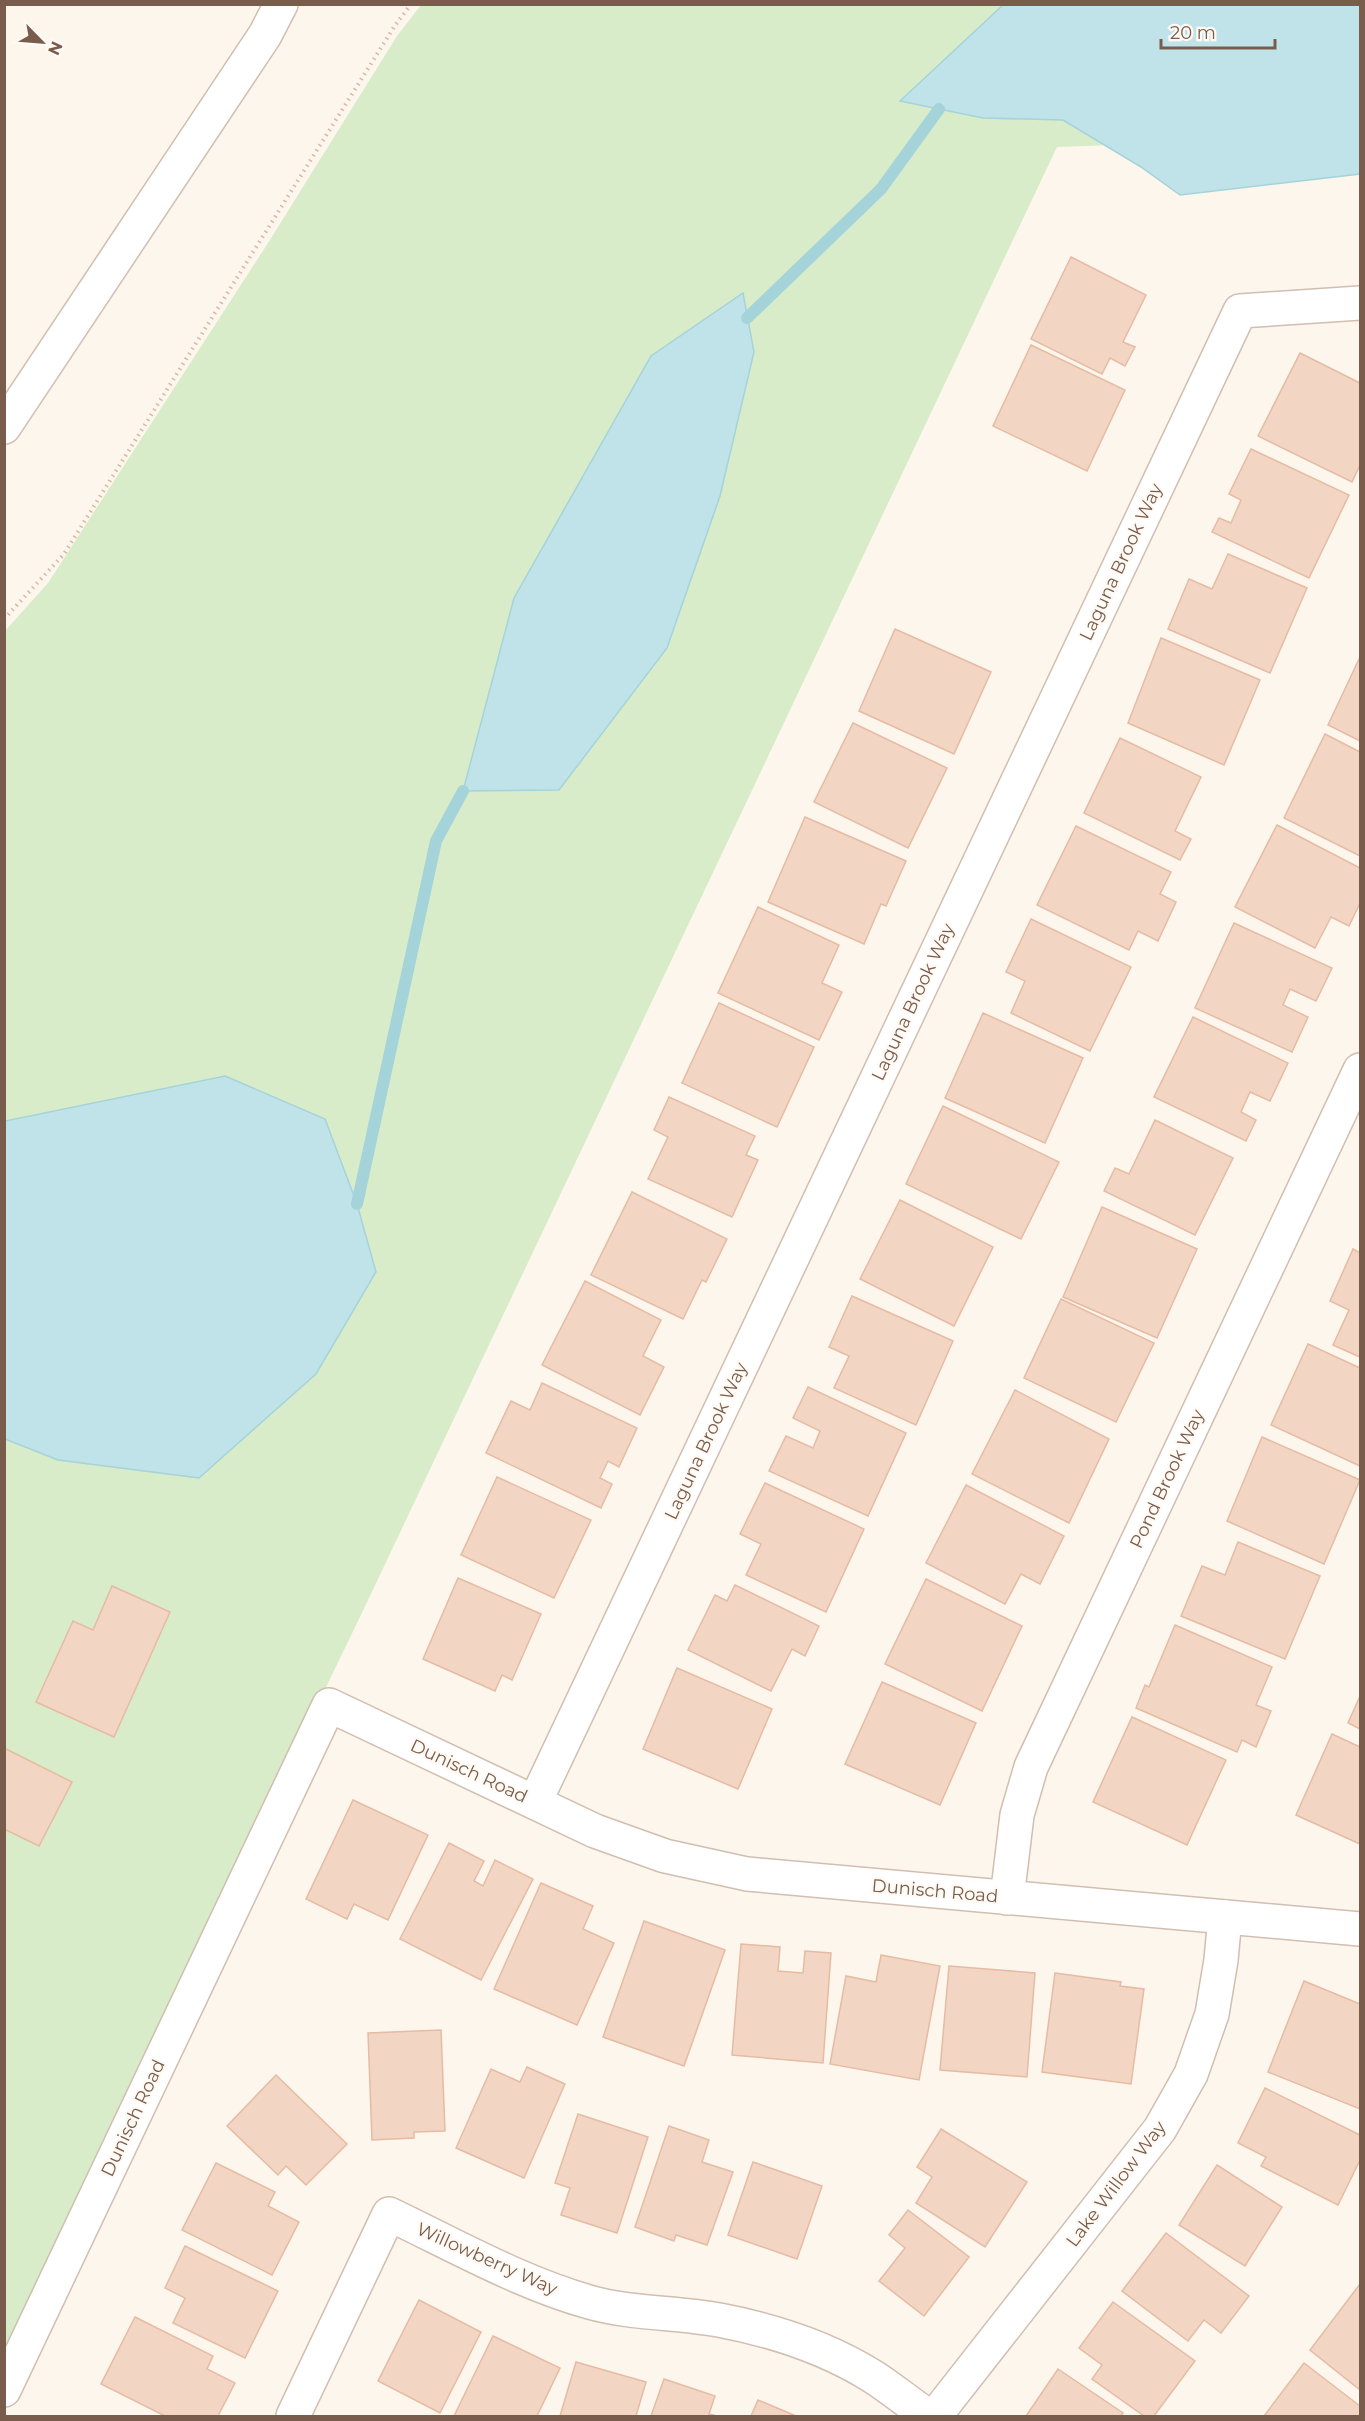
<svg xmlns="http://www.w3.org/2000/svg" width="1365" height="2421" viewBox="0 0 1365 2421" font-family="Montserrat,sans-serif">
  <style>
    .green { fill: #d8ecc9 }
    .water { fill: #bfe3e8; stroke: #a5d3da; stroke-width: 1.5 }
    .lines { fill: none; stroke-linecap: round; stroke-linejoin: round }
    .stream { stroke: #a5d3da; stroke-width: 12 }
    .building { fill: #f3d5c3; stroke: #e6bba3; stroke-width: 1.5 }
    .minor-casing { stroke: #d1beb0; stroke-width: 36 }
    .path { stroke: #d9b8a5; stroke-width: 4; stroke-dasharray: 1.5 4.5; stroke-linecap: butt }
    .minor { stroke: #fff; stroke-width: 33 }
    .labels { text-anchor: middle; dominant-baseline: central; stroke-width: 4.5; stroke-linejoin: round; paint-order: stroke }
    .street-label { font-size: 18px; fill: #7a5c4d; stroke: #fffaf3 }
  </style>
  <rect width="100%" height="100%" fill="#fdf6ec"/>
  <path class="green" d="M421 5H1360V136L1057 147 359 1619 5 2350V631L48 583 268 243 397 36Z"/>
  <g class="water">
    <path d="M1003 5H1360V174L1180 195 1141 167 1063 120 983 118 900 101Z"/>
    <path d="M743 293 754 352 720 496 667 648 559 790 463 791 514 598 651 356Z"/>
    <path d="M225 1076 325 1119 357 1204 376 1272 316 1374 199 1478 58 1460 5 1439V1121Z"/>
  </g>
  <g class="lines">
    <g class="stream">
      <path d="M747 318 881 189 939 109"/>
      <path d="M357 1204 436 841 463 791"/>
    </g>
  </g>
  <g class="building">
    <path d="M1071 257 1146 295 1123 342 1135 347 1125 366 1110 358 1102 374 1031 339Z"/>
    <path d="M1031 345 1125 390 1087 471 993 426Z"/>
    <path d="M1300 353 1360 383V465L1352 482 1258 436Z"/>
    <path d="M1251 449 1349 495 1309 578 1212 532 1219 518 1231 523 1241 500 1229 494Z"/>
    <path d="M1228 554 1307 588 1270 673 1168 629 1189 579 1212 589Z"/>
    <path d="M895 629 991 672 954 754 859 711Z"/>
    <path d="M1161 638 1260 680 1224 765 1128 723Z"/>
    <path d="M1360 657V741L1328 725Z"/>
    <path d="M853 723 947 768 908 848 814 802Z"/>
    <path d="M1325 734 1360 752V856L1284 818Z"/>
    <path d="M1120 738 1201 777 1175 831 1191 839 1180 860 1084 813Z"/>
    <path d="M805 817 906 861 886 906 881 904 864 944 768 902Z"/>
    <path d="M1277 825 1360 868V903L1349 926 1331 917 1315 948 1235 907Z"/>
    <path d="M1076 826 1171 872 1160 894 1176 902 1158 941 1138 931 1129 950 1037 905Z"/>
    <path d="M758 907 839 945 822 983 842 992 819 1040 718 993Z"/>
    <path d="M1031 919 1131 967 1090 1051 1011 1013 1025 981 1006 972Z"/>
    <path d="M1234 923 1332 968 1316 1001 1290 989 1283 1005 1308 1017 1292 1052 1195 1008Z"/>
    <path d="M719 1003 814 1047 777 1127 682 1083Z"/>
    <path d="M983 1013 1083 1058 1045 1143 945 1098Z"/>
    <path d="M1193 1017 1288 1063 1270 1101 1250 1092 1241 1112 1256 1120 1246 1141 1154 1097Z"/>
    <path d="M669 1097 755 1136 746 1155 758 1160 732 1217 648 1179 668 1137 654 1130Z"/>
    <path d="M943 1106 1059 1162 1021 1239 906 1184Z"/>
    <path d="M1155 1120 1233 1158 1195 1235 1104 1191 1115 1168 1129 1174Z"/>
    <path d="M632 1192 727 1239 706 1282 702 1280 683 1319 591 1275Z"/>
    <path d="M900 1200 993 1247 954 1326 860 1279Z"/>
    <path d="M1102 1207 1197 1249 1157 1338 1063 1297Z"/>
    <path d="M1353 1249 1360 1253V1357L1333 1345 1349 1310 1330 1301Z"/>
    <path d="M585 1281 661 1320 643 1356 664 1367 640 1415 542 1365Z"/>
    <path d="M852 1296 953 1341 916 1425 834 1388 849 1356 829 1347Z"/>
    <path d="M1061 1299 1154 1343 1116 1422 1024 1378Z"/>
    <path d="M1308 1344 1360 1368V1466L1271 1425Z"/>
    <path d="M542 1383 637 1428 619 1467 608 1461 600 1478 612 1484 601 1508 486 1453 511 1401 530 1410Z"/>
    <path d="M808 1387 906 1433 868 1516 769 1471 786 1436 813 1448 820 1431 793 1418Z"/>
    <path d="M1015 1390 1109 1439 1069 1523 972 1474Z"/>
    <path d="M1262 1437 1360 1480 1324 1564 1227 1521Z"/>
    <path d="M497 1477 591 1520 554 1598 461 1555Z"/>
    <path d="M765 1483 864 1529 826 1612 746 1575 761 1544 740 1534Z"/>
    <path d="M966 1485 1064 1536 1040 1584 1021 1574 1005 1604 926 1563Z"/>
    <path d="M1238 1542 1320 1576 1285 1659 1181 1616 1202 1566 1225 1575Z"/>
    <path d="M458 1578 541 1614 512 1680 502 1675 495 1691 423 1659Z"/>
    <path d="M926 1579 1022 1626 982 1711 885 1664Z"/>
    <path d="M735 1585 819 1626 805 1656 792 1649 771 1691 688 1650 715 1595 727 1601Z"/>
    <path d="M112 1586 170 1612 114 1737 36 1702 73 1621 93 1630Z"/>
    <path d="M1175 1625 1272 1667 1256 1705 1271 1711 1256 1747 1242 1740 1237 1752 1136 1708 1145 1685 1149 1687Z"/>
    <path d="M677 1668 772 1709 738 1789 643 1749Z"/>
    <path d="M882 1682 976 1723 940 1805 845 1764Z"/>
    <path d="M1360 1696V1729L1348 1723Z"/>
    <path d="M1132 1717 1226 1760 1187 1845 1093 1802Z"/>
    <path d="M1332 1734 1360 1747V1844L1296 1815Z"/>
    <path d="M4 1748 72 1782 39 1846 4 1829Z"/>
    <path d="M353 1800 428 1835 388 1920 354 1904 347 1919 306 1899Z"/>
    <path d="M449 1843 484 1861 474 1881 483 1886 495 1860 533 1879 481 1980 400 1939Z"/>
    <path d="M541 1883 593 1906 583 1929 614 1943 577 2025 494 1989Z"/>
    <path d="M644 1921 725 1950 684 2066 603 2037Z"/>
    <path d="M741 1944 780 1947 778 1971 803 1973 805 1951 831 1953 823 2063 732 2055Z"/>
    <path d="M881 1955 940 1966 919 2080 830 2064 846 1976 876 1982Z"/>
    <path d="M949 1966 1035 1973 1027 2077 940 2070Z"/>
    <path d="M1055 1973 1121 1982 1120 1986 1144 1989 1131 2084 1042 2072Z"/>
    <path d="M1304 1981 1360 2004V2109L1268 2072Z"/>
    <path d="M441 2030 445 2131 414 2132V2138L372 2140 368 2033Z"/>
    <path d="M527 2067 565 2084 524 2178 456 2148 491 2069 520 2082Z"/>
    <path d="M276 2075 347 2144 306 2185 286 2166 278 2175 227 2126Z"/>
    <path d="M1265 2088 1360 2135V2160L1338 2205 1261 2166 1266 2157 1238 2143Z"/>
    <path d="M578 2114 648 2137 617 2233 561 2215 570 2188 555 2183Z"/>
    <path d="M669 2126 709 2140 702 2162 733 2172 707 2245 676 2235 674 2241 635 2227Z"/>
    <path d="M941 2129 1027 2182 985 2247 916 2203 932 2177 917 2167Z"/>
    <path d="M753 2162 822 2186 797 2259 728 2235Z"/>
    <path d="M216 2163 275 2192 268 2206 299 2222 272 2275 182 2230Z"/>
    <path d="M1217 2165 1282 2207 1245 2266 1179 2225Z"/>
    <path d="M908 2210 969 2257 924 2316 879 2281 905 2248 889 2235Z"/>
    <path d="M1166 2233 1249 2296 1221 2333 1204 2320 1188 2341 1122 2291Z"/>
    <path d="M185 2246 278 2291 245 2358 173 2323 185 2298 165 2288Z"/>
    <path d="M1360 2284V2390L1310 2350Z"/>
    <path d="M419 2300 481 2332 440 2413 378 2381Z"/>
    <path d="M1113 2302 1195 2361 1154 2416H1144L1092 2379 1102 2365 1079 2348Z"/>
    <path d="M135 2317 213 2356 207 2369 235 2383 218 2416H165L101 2384Z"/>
    <path d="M493 2336 560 2368 537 2416H454Z"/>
    <path d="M576 2362 646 2382 636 2416H560Z"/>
    <path d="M1304 2363 1360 2406V2416H1264Z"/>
    <path d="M1058 2369 1123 2413 1121 2416H1026Z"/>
    <path d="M664 2379 715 2396 709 2414 717 2416H651Z"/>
    <path d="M758 2400 796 2416H751Z"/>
  </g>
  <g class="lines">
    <g class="minor-casing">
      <g id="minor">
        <path d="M4 427 265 35 281 4"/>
        <path d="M535 1802 1240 311 1360 303"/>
        <path d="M1007 1898 1017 1815 1031 1767 1360 1070"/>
        <path d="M4 2390 329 1705 595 1831 665 1856 747 1874 1360 1929"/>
        <path d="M293 2416 389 2214C454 2245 519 2282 589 2302 631 2314 676 2312 719 2320 772 2330 827 2348 872 2376 891 2388 909 2403 928 2416"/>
        <path d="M935 2416 1160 2129 1191 2074 1212 2014 1221 1960 1225 1917"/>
      </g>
    </g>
    <path class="path" d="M4 619 64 554 394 27 411 4"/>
    <use href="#minor" class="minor"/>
  </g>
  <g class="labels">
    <g class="street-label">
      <text transform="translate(1121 562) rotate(-65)">Laguna Brook Way</text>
      <text transform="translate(913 1002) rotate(-65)">Laguna Brook Way</text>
      <text transform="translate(706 1441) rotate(-65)">Laguna Brook Way</text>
      <text transform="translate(1167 1479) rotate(-65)">Pond Brook Way</text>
      <text transform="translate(469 1771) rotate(25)">Dunisch Road</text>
      <text transform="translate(935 1891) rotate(5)">Dunisch Road</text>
      <text transform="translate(133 2118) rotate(-65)">Dunisch Road</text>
      <text transform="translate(1116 2184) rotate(-53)">Lake Willow Way</text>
      <text transform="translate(487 2259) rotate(24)">Willowberry Way</text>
    </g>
  </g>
  <rect width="1365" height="2421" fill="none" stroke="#7a5c4d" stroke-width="12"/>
  <g transform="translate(42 42) rotate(115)" stroke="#fffaf3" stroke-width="4.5" paint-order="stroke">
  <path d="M0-4.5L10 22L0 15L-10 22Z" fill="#7a5c4d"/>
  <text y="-9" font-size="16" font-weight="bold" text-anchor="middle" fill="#7a5c4d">N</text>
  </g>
  <path d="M1161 39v9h114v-9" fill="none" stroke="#7a5c4d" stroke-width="3"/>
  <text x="1170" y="39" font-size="18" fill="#7a5c4d" stroke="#fffaf3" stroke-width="4.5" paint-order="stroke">20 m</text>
</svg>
